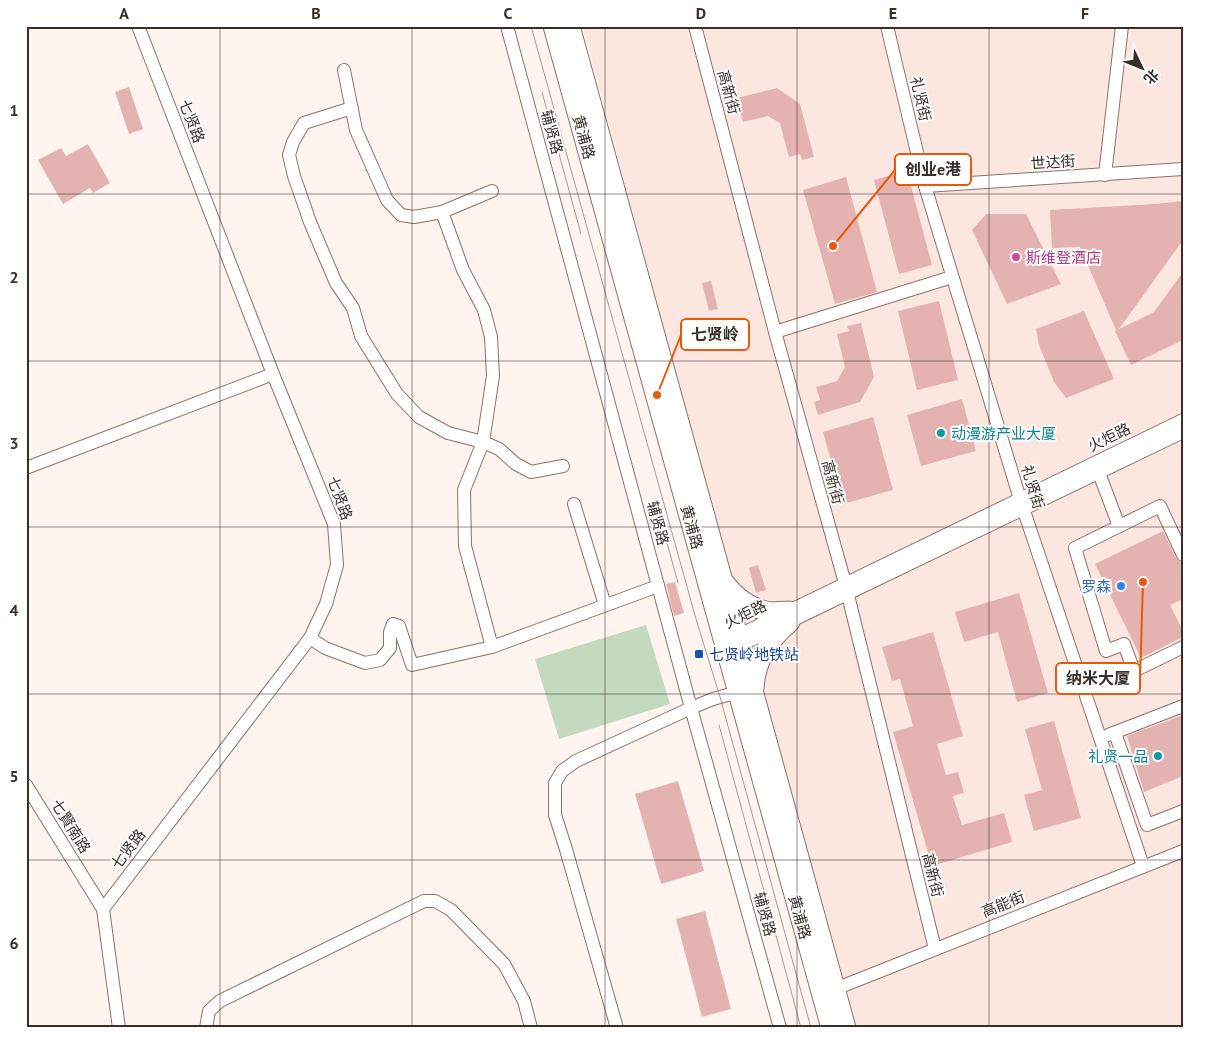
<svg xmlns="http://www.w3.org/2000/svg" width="1209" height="1054" viewBox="0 0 1209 1054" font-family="'PT Sans','Noto Sans SC',sans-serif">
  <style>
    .built { fill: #fce7e0 }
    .green { fill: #c3dabe }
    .building { fill: #e4b3b1 }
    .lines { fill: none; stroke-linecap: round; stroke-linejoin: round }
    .minor-casing { stroke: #8a736a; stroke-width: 14 }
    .highway-casing { stroke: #8a736a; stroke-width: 21 }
    .minor { stroke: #fff; stroke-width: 12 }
    .highway { stroke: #fff; stroke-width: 19 }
    .tram { stroke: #a49a96; stroke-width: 1 }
    .grid { fill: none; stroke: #382e2a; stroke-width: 1; stroke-opacity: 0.55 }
    .hotel-dot { fill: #d1479c; stroke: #fff; stroke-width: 2 }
    .culture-dot { fill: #0f9aa8; stroke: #fff; stroke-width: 2 }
    .shop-dot { fill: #3f7fe0; stroke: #fff; stroke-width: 2 }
    .transit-dot { fill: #1a4fb4; stroke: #fff; stroke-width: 2 }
    .labels { text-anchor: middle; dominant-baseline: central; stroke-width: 4; stroke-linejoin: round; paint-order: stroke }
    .street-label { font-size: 15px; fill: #382e2a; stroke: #fff }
    .hotel-label { font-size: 15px; fill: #b23c85; stroke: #fff; text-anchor: start }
    .culture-label { font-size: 15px; fill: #0d838f; stroke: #fff; text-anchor: start }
    .shop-label { font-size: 15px; fill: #366cbe; stroke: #fff; text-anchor: end }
    .transit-label { font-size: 15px; fill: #164399; stroke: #fff; text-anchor: start }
    .leader { fill: none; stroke: #e8590c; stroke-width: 2 }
    .callout-dot { fill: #e8590c; stroke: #fff; stroke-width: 2 }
    .callout { fill: #fff; stroke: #e8590c; stroke-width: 2 }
    .callout-label { font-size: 16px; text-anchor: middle; font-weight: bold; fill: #382e2a }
    .neatline { fill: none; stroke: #382e2a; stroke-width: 2 }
    .grid-label { font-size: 16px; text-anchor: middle; font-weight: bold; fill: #382e2a }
  </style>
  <rect width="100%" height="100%" fill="#fff4f0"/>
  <path class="built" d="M583 26H1183V1028H855L737 607Z"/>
  <path class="green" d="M646 625 670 704 559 739 535 659Z"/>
  <g class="building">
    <path d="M129 87 143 129 129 134 115 92Z"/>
    <path d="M777 88 800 104 814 157 802 160 800 154 789 157 780 123 768 116 743 122 740 111 736 112 733 99Z"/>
    <path d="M88 144 110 183 93 193 90 188 63 204 38 160 61 148 66 156Z"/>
    <path d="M907 171 932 265 899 274 874 180Z"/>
    <path d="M846 177 877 292 835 304 803 190Z"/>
    <path d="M1183 201V240L1119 329 1154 312 1183 272V340L1131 365 1115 331 1116 330 1080 247 1052 248 1050 210 1155 204Z"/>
    <path d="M986 214H1026L1061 284 1007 304 972 230Z"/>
    <path d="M711 281 718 309 709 311 702 283Z"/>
    <path d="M939 301 958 380 917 390 898 311Z"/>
    <path d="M1084 311 1114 379 1066 398 1054 382 1039 345 1036 329Z"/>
    <path d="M861 323 874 377 860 402 818 415 814 402 820 400 816 387 837 381 845 367 837 334 849 331 847 326Z"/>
    <path d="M962 399 976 451 921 466 907 415Z"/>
    <path d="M873 417 893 490 843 504 823 432Z"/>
    <path d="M1163 531 1176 558 1183 565V599L1170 605 1183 631V637L1141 658 1095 564Z"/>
    <path d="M758 565 766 590 756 593 749 568Z"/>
    <path d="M675 582 684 613 674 616 666 584Z"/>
    <path d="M1019 593 1048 693 1017 702 998 632 964 642 955 612Z"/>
    <path d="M933 632 963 736 937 744 946 775 958 772 964 793 953 796 962 825 1004 813 1012 842 932 866 893 732 913 726 900 679 892 681 882 647Z"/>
    <path d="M1183 715V776L1144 792 1127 736Z"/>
    <path d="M1054 721 1081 818 1034 831 1024 795 1042 790 1025 729Z"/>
    <path d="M678 781 704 871 661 884 635 794Z"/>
    <path d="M705 911 731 1009 702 1017 676 919Z"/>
  </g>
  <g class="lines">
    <g class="minor-casing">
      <g id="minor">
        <path d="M507 26 691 708 780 1028"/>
        <path d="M695 26 775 332 845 583 935 949"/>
        <path d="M887 26 925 186 1020 499 1143 866"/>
        <path d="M344 70 356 130 387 200 401 215 414 217 442 212 492 191"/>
        <path d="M352 108 304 123 293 142 289 155 294 176 310 222 336 283 353 308 361 336 397 394 419 417 448 433 483 442 499 449 516 464 531 472 563 466"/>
        <path d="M1105 175 1122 26"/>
        <path d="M925 186 1183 169"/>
        <path d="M442 212 463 270 484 310 491 337 493 376 483 442 464 490 465 546 492 647"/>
        <path d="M775 332 952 277"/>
        <path d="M26 468 273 374"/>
        <path d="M1099 473 1119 526"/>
        <path d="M574 504 605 605"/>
        <path d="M1183 555 1160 506 1075 548 1106 651 1124 644 1134 671 1183 647"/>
        <path d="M310 638 325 648 365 663 380 660 390 648V632L393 624 399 626 412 665 492 647 658 586"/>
        <path d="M731 639 1183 420"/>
        <path d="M734 644 741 645 1183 432"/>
        <path d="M1115 733 1147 825 1183 811"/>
        <path d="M1108 735 1183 706"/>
        <path d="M26 785 103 909"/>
        <path d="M835 989 1183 851"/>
        <path d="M119 1028 103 909 310 638 326 604 337 565 334 524 273 374 138 26"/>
        <path d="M206 1028 209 1011 220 1001 424 901H435L451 910 504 964 524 1001 531 1028"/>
        <path d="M617 1028 565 846 555 815V783L562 771 576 761 691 708 713 699 738 692"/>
      </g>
    </g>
    <g class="highway-casing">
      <g id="highway">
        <path d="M553 26 831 1028"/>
        <path d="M570 26 846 1028"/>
        <path d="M725 583C736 598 753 610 772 612 777 612 783 611 789 611"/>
        <path d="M754 688C756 659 769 640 790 622"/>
      </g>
    </g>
    <use href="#minor" class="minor"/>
    <use href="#highway" class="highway"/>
    <g class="tram">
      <path d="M531 26 696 619 720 697 811 1028"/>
      <path d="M542 92 581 234"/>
      <path d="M655 499 678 583"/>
      <path d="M719 725 801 1028"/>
    </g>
  </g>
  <path class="grid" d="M220 26V1028M412 26V1028M605 26V1028M797 26V1028M989 26V1028M26 194H1183M26 361H1183M26 527H1183M26 694H1183M26 860H1183"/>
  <circle class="hotel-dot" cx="1016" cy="257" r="5"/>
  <g class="culture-dot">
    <circle cx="941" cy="433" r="5"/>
    <circle cx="1158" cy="756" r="5"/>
  </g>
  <circle class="shop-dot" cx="1121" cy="586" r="5"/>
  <rect class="transit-dot" x="694" y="649" width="10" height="10" rx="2.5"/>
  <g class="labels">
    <g class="street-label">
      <text transform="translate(729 92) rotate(75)">高新街</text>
      <text transform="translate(921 99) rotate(77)">礼贤街</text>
      <text transform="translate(192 121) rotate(69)">七贤路</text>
      <text transform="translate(552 132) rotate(75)">辅贤路</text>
      <text transform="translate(584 137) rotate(75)">黄浦路</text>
      <text transform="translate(1053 162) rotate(-4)">世达街</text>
      <text transform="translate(1109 437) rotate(-26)">火炬路</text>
      <text transform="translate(833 482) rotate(75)">高新街</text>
      <text transform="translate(1033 487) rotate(73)">礼贤街</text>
      <text transform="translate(340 498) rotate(70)">七贤路</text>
      <text transform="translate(658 523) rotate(75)">辅贤路</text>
      <text transform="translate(692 527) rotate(75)">黄浦路</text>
      <text transform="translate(745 614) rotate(-26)">火炬路</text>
      <text transform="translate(71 826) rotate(58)">七賢南路</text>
      <text transform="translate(128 849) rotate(-53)">七贤路</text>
      <text transform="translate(933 875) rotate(76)">高新街</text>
      <text transform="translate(1003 904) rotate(-22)">高能街</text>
      <text transform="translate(765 914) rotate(75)">辅贤路</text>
      <text transform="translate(800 917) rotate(75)">黄浦路</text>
    </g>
    <g class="hotel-label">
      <text x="1026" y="257">斯维登酒店</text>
    </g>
    <g class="culture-label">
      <text x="951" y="433">动漫游产业大厦</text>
      <text x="1148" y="756" text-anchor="end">礼贤一品</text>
    </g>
    <g class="shop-label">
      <text x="1111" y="586">罗森</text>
    </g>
    <g class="transit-label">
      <text x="709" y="654">七贤岭地铁站</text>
    </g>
  </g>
  <path class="leader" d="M833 246L895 170M657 395L681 335M1143 582L1140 679"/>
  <g class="callout-dot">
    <circle cx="833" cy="246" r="5"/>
    <circle cx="657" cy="395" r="5"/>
    <circle cx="1143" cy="582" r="5"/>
  </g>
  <g class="callout">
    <rect x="895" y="154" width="76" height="31" rx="5"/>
    <rect x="681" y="319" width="68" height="31" rx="5"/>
    <rect x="1056" y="663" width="84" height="31" rx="5"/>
  </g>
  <g class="callout-label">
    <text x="933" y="175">创业e港</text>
    <text x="715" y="340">七贤岭</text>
    <text x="1098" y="684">纳米大厦</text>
  </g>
  <rect width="1209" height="1054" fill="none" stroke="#ffffff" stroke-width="55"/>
  <g transform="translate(1142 68) rotate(133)" stroke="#ffffff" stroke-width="4" paint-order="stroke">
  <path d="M0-4L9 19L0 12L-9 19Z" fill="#382e2a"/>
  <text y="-8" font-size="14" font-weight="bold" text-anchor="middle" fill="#382e2a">北</text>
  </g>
  <rect x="28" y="28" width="1154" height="998" class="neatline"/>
  <g class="grid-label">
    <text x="124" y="19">A</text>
    <text x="316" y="19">B</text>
    <text x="508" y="19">C</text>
    <text x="701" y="19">D</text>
    <text x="893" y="19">E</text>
    <text x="1085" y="19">F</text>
    <text x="14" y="116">1</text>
    <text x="14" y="283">2</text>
    <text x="14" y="449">3</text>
    <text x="14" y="616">4</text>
    <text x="14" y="782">5</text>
    <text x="14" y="949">6</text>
  </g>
</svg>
